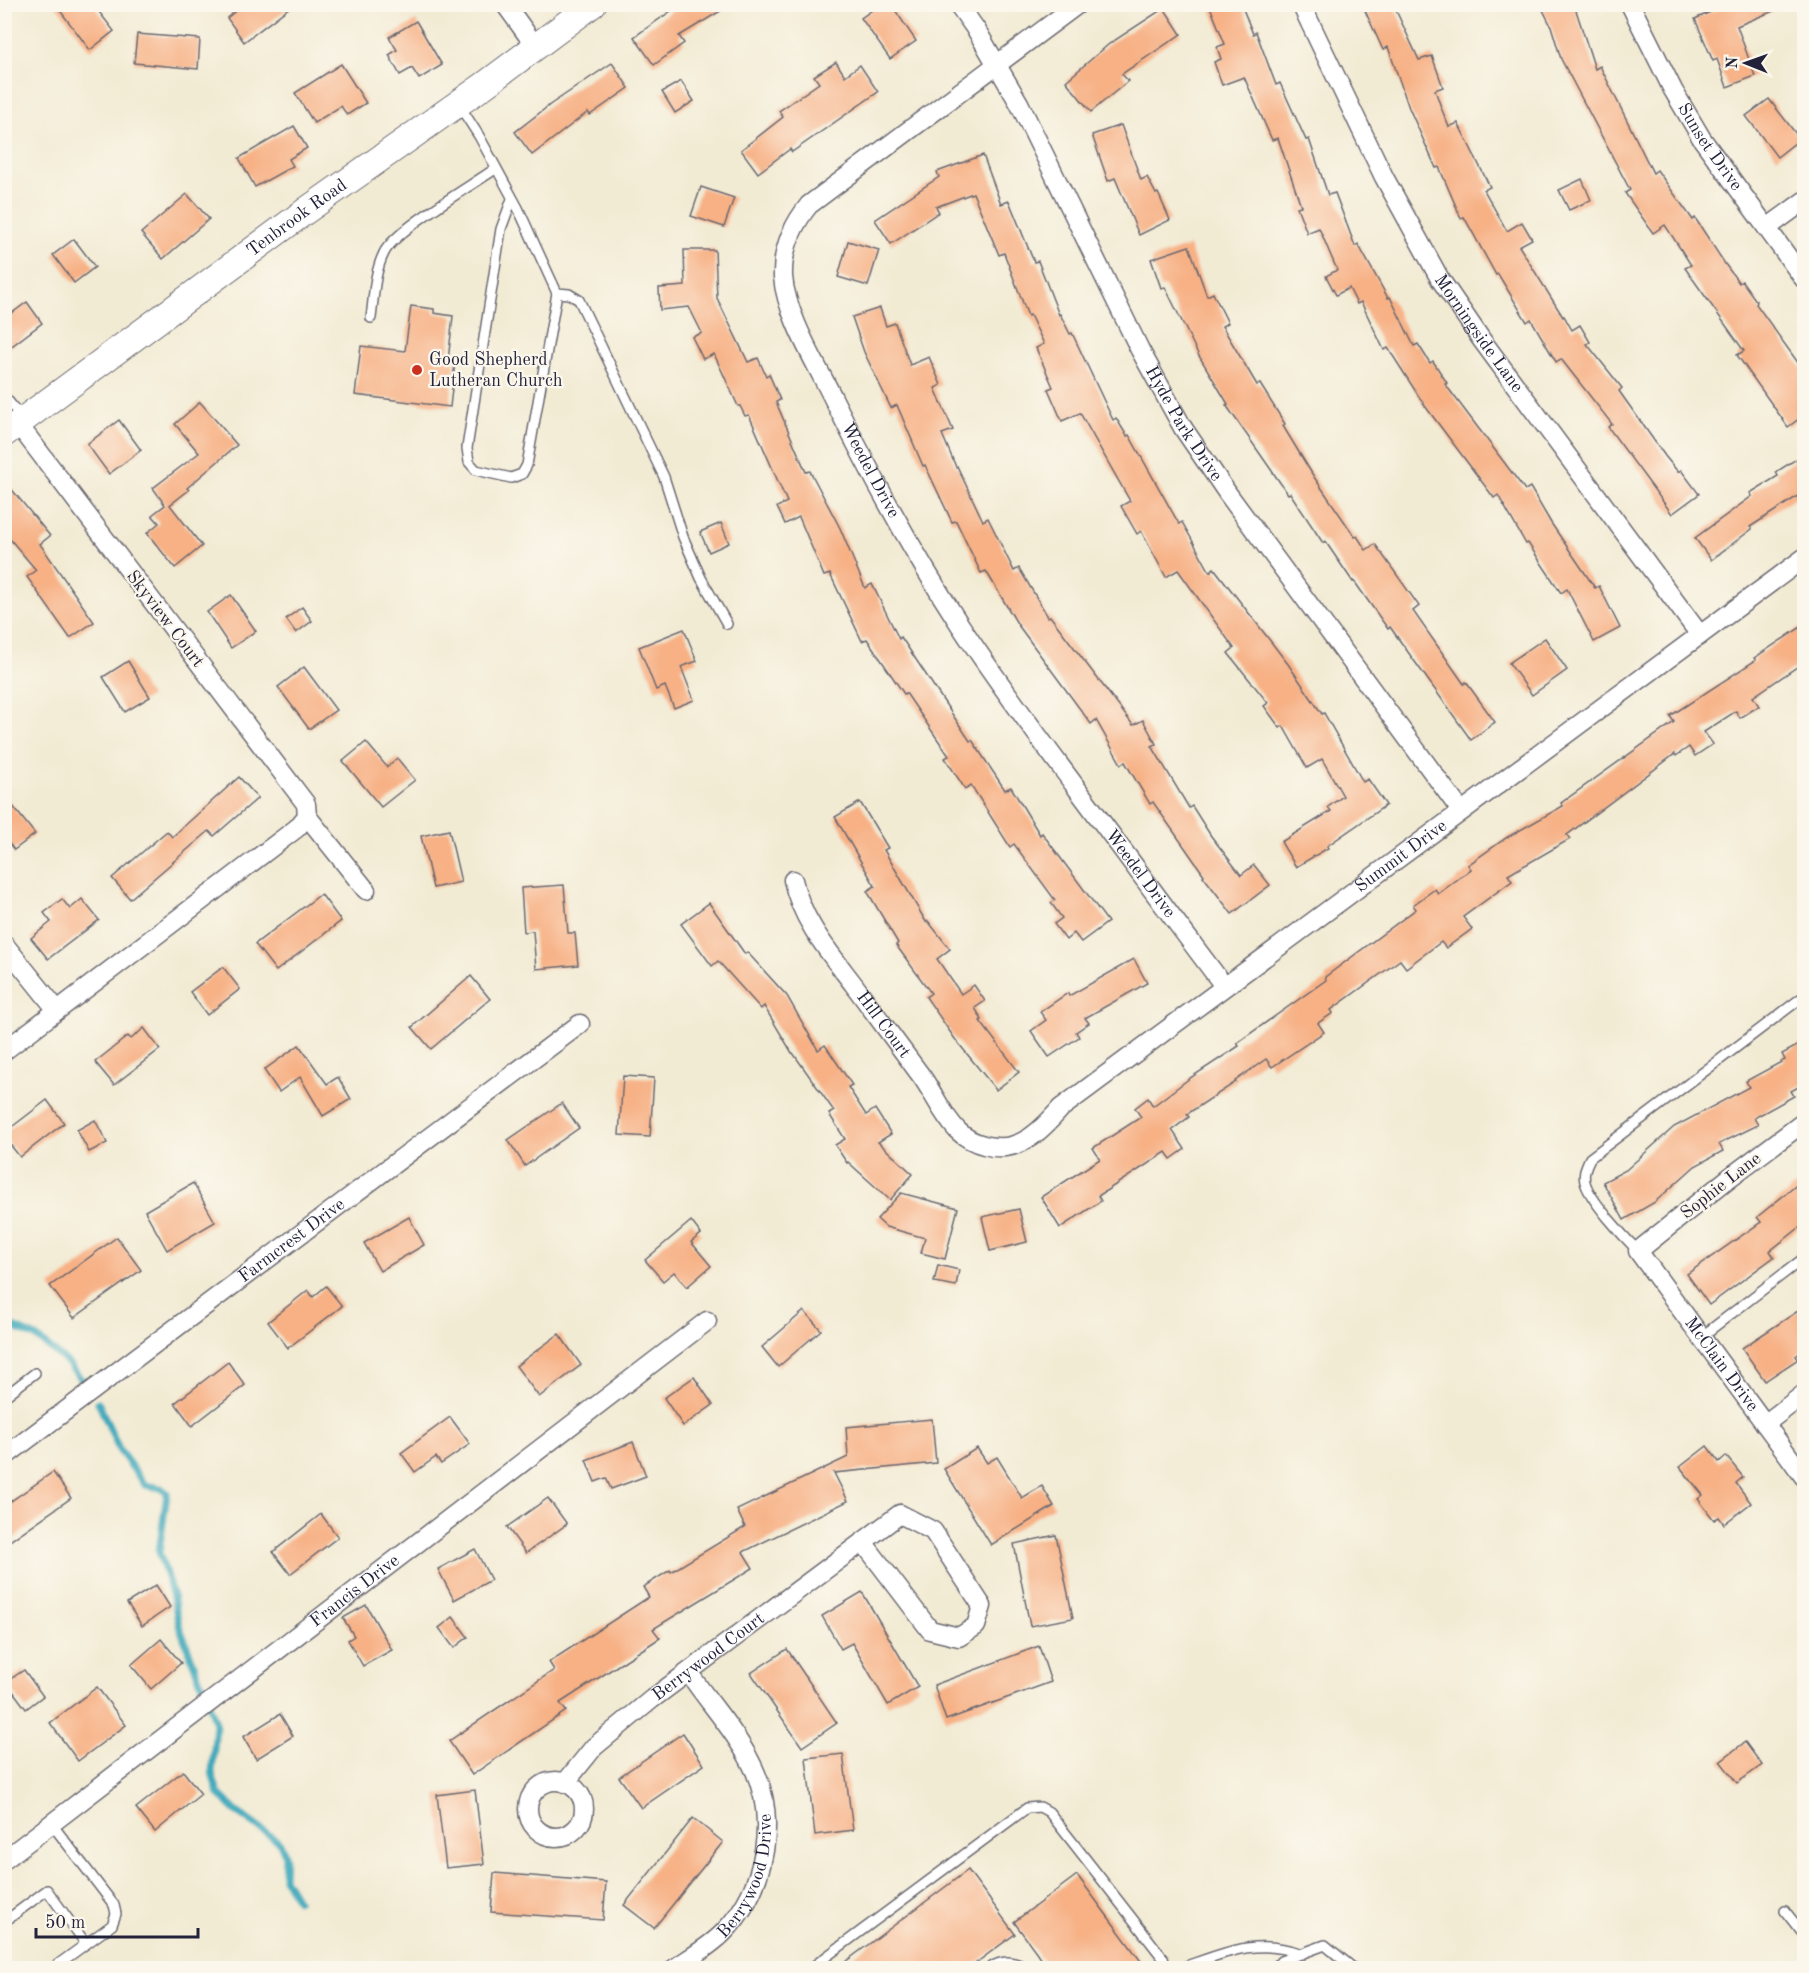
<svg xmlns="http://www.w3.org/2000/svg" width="1809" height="1973" viewBox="0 0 1809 1973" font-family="'Old Standard TT',serif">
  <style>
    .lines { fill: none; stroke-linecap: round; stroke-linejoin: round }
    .stream { stroke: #3ca9bb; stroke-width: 7 }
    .building { fill: #f7b185 }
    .lane-casing { stroke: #6b6871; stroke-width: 12 }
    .street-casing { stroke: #6b6871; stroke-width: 21 }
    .secondary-casing { stroke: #6b6871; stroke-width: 28 }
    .lane { stroke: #fff; stroke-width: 9 }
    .street { stroke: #fff; stroke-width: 18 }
    .secondary { stroke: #fff; stroke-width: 26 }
    .poi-dot { fill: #c8321e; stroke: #fbf7ec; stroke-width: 2 }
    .labels { text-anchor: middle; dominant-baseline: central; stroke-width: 4.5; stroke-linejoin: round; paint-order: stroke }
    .street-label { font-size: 18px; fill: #22223b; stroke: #fbf7ec }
    .poi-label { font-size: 18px; fill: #22223b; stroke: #fbf7ec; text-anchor: start }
  </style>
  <rect width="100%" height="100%" fill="#fbf7ec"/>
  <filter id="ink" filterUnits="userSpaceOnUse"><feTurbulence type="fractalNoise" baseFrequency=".0167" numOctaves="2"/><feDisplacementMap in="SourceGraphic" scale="12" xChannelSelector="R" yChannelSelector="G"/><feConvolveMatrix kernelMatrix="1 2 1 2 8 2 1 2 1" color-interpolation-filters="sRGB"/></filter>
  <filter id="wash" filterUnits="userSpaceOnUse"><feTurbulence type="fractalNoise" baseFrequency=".008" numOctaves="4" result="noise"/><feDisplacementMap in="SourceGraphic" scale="24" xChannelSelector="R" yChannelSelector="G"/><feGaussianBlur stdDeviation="1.35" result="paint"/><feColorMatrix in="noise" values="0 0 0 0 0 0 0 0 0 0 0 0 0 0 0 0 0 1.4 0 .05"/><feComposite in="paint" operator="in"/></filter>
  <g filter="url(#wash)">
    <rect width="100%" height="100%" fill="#f2ebd4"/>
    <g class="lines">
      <g class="stream">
        <path d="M4 1323 36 1337 67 1362 87 1386"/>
        <path d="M98 1402 120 1451 145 1485 161 1488 167 1493 159 1552 173 1596 179 1625 216 1723 212 1773 218 1793 236 1811 280 1843 285 1855 284 1878 297 1900"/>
      </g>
    </g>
    <g id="blocks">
      <g class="building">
        <path d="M55 4H93L114 31 90 50Z"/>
        <path d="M244 4H294L244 42 227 18Z"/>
        <path d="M681 4H732L679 36 684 43 654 65 634 37Z"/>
        <path d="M881 4H891L916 41 890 59 861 18Z"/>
        <path d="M1209 4H1241L1253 34 1256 32 1276 85 1280 83 1306 140 1309 139 1328 195 1335 193 1355 246 1358 244 1388 298 1390 297 1414 346 1418 344 1430 363 1433 361 1447 383 1445 384 1525 490 1530 487 1551 523 1595 588 1599 586 1620 628 1594 642 1567 589 1561 593 1528 543 1526 544 1498 495 1494 498 1425 406 1388 348 1384 350 1361 302 1357 304 1349 288 1336 295 1326 276 1337 270 1319 228 1307 233 1297 207 1301 206 1278 138 1272 140 1244 77 1222 85 1214 62 1221 59 1217 47 1225 44Z"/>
        <path d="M1362 4H1393L1419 60 1432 56 1443 87 1435 90 1442 110 1449 127 1458 123 1490 187 1484 190 1507 231 1522 222 1532 239 1519 246 1563 317 1564 316 1572 330 1580 325 1590 342 1587 344 1622 388 1619 391 1665 456 1678 472 1681 470 1699 494 1672 514 1608 427 1612 424 1561 359 1556 362 1531 319 1527 322 1498 274 1496 275 1464 217 1461 218 1439 167 1436 168 1409 108 1388 47 1383 50Z"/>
        <path d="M1540 4H1574L1595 69 1600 66 1653 173 1657 170 1693 220 1695 218 1725 264 1739 283 1742 281 1757 302 1756 304 1804 371V415L1788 427 1737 355 1744 351 1685 268 1691 265 1665 225 1653 233 1625 193 1630 190 1561 59 1551 26Z"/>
        <path d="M1728 4 1788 5 1737 26 1755 76 1727 87 1717 59 1713 61 1695 19Z"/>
        <path d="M1164 8 1181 34 1122 74 1128 81 1091 112 1066 81 1109 44Z"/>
        <path d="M416 21 442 65 419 79 412 68 400 75 389 55 397 50 389 37Z"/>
        <path d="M137 34 200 39 198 69 134 63Z"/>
        <path d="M836 62 845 76 860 65 878 92 792 152 790 149 758 173 741 150 783 117 779 111 819 83 814 76Z"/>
        <path d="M612 63 629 88 590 115 588 112 532 155 515 132 551 104Z"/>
        <path d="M341 64 366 103 347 115 341 106 314 123 295 93Z"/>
        <path d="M681 81 694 101 675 113 662 92Z"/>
        <path d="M1769 99 1800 139 1777 157 1746 116Z"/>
        <path d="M1121 125 1141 180 1147 177 1156 194 1158 193 1170 220 1139 235 1115 178 1108 181 1092 135Z"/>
        <path d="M294 126 307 148 289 159 293 166 255 187 239 158Z"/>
        <path d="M983 155 1001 204 1009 201 1034 262 1038 261 1059 315 1060 314 1070 334 1072 333 1113 420 1116 418 1127 436 1129 435 1179 524 1182 522 1210 572 1214 568 1288 664 1322 714 1324 713 1363 782 1368 779 1386 805 1327 846 1328 848 1296 867 1281 842 1331 811 1328 807 1343 796 1322 759 1307 768 1283 726 1280 728 1264 706 1268 703 1228 653 1234 648 1178 570 1166 577 1141 531 1137 534 1121 506 1130 501 1080 413 1062 421 1048 389 1053 387 1036 348 1044 344 1030 315 1028 316 1004 253 999 255 973 193 936 207 939 212 891 244 875 220 939 177 937 172Z"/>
        <path d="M1582 179 1591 200 1569 210 1559 190Z"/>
        <path d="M701 187 734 198 724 227 691 216Z"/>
        <path d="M187 194 209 219 163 259 141 233Z"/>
        <path d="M74 239 95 267 74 283 53 255Z"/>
        <path d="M848 241 879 250 868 286 838 277Z"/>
        <path d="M1189 246 1207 296 1213 293 1228 323 1222 326 1257 385 1260 384 1285 424 1283 426 1314 477 1355 537 1357 536 1366 550 1375 544 1419 606 1413 611 1464 684 1466 682 1495 722 1471 740 1390 627 1388 629 1354 581 1353 582 1325 541 1323 543 1290 493 1288 494 1226 405 1228 404 1199 356 1165 287 1161 288 1151 259Z"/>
        <path d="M684 250H715L717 298 748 362 758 358 766 376 769 374 780 400 776 402 806 472 810 471 840 528 865 588 872 584 899 639 901 637 970 741 972 740 1005 790 1011 787 1040 835 1042 833 1108 922 1081 942 1074 933 1066 940 1054 924 1062 918 1051 903 1055 900 1014 844 1010 847 971 785 965 789 945 758 949 756 906 693 904 694 867 639 862 641 830 574 824 576 799 517 785 524 777 507 787 502 749 415 745 416 740 406H738L714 354 703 359 692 337 702 333 689 307 660 310 659 288 685 286Z"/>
        <path d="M27 302 42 323 4 352V319Z"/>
        <path d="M411 306 434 309V313L453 316 448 361 455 362 450 407 355 395 361 346 405 351Z"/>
        <path d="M880 308 886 326 895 323 910 365 929 357 941 385 935 388 953 430 942 434 956 467 957 466 983 521 988 518 1014 571 1019 568 1048 617 1050 616 1133 725 1143 720 1156 744 1152 746 1189 808 1192 806 1211 836 1241 875 1254 865 1270 885 1232 914 1203 876 1204 875 1153 802 1150 804 1125 762 1121 764 1096 720 1091 724 1018 625 986 571 981 573 956 521 952 522 925 465 923 466 897 405 891 408 864 352 852 317Z"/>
        <path d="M200 402 237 445 187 488 189 490 170 505 202 546 175 568 147 533 159 523 152 515 165 505 153 488 199 453 175 424Z"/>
        <path d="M119 420 141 450 109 474 87 444Z"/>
        <path d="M1804 454V492L1750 527 1752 529 1711 560 1695 538 1752 496 1750 493 1778 476 1776 472Z"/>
        <path d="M4 480 50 536 40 544 94 622 70 638 27 577 36 570 4 532Z"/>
        <path d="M721 523 729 543 709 552 700 532Z"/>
        <path d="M231 595 256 631 231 648 207 612Z"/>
        <path d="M302 607 312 621 296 633 286 619Z"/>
        <path d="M1804 625V662L1753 697 1759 706 1740 718 1736 711 1704 732 1713 744 1695 756 1689 747 1676 756 1675 754 1567 835 1570 839 1508 875 1512 881 1463 917 1472 929 1446 948 1441 942 1406 968 1400 960 1331 1010 1333 1013 1318 1023 1324 1032 1272 1067 1266 1059 1235 1081 1236 1082 1187 1114 1189 1117 1172 1130 1185 1149 1171 1159 1166 1152 1098 1196 1101 1201 1060 1228 1041 1197 1100 1159 1093 1148 1141 1117 1135 1108 1148 1098 1153 1106 1190 1078 1239 1046 1237 1043 1326 980 1325 977 1416 909 1413 905 1435 889 1438 894 1471 869 1468 865 1506 838 1563 806 1561 803 1674 722 1670 716 1756 660 1754 658Z"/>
        <path d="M684 629 697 661 681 667 694 700 674 708 665 686 656 690 639 647Z"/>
        <path d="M1545 638 1567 670 1532 695 1509 663Z"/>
        <path d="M128 661 150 697 125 712 103 677Z"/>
        <path d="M304 667 336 710 309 729 278 687Z"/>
        <path d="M366 742 387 767 397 758 415 780 381 807 343 761Z"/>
        <path d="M239 777 258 798 214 836 209 831 130 899 112 878 167 831 172 837Z"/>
        <path d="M4 795 35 834 14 850 4 837Z"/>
        <path d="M860 802 888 848 884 850 926 922 928 921 950 949 937 959 961 994 974 985 985 1001 975 1008 982 1020 980 1021 1019 1072 996 1090 955 1039 926 997 931 993 896 945 898 943 867 891 875 886 835 817Z"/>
        <path d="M449 830 461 882 433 888 421 836Z"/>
        <path d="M564 885 568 933H575L578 965 536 969 533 931 524 932 521 888Z"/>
        <path d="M321 894 341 921 276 971 255 944Z"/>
        <path d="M62 899 70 909 82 899 99 920 48 959 31 938 51 922 44 913Z"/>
        <path d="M709 903 745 954 747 952 787 996 818 1050 825 1045 852 1085 848 1087 866 1115 875 1109 891 1134 878 1142 913 1174 890 1200 848 1162 847 1163 835 1145 845 1139 829 1114 834 1111 793 1053H792L764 1006 761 1009 718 961 712 966 681 924Z"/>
        <path d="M1134 959 1147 983 1085 1018 1089 1023 1076 1032 1079 1037 1049 1057 1031 1031 1046 1020 1040 1012 1068 993 1069 996Z"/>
        <path d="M223 967 240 989 207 1015 190 992Z"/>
        <path d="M471 976 490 999 431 1049 412 1027Z"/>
        <path d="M144 1028 160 1049 114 1085 95 1062 128 1036 131 1039Z"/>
        <path d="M1804 1042V1084L1791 1091 1794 1096 1754 1118 1758 1125 1719 1144 1723 1151 1695 1166 1655 1202 1624 1220 1603 1182 1626 1170 1674 1127 1749 1087 1746 1081 1785 1060 1782 1054Z"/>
        <path d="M299 1045 327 1084 338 1077 351 1099 323 1116 300 1077 279 1092 264 1070Z"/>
        <path d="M623 1076 654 1078 650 1137 619 1135Z"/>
        <path d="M47 1100 64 1123 20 1157 4 1137V1133Z"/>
        <path d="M562 1103 579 1128 525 1166 508 1140Z"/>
        <path d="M95 1120 107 1143 89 1152 77 1130Z"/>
        <path d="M1804 1179V1224L1770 1251 1774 1257 1709 1305 1687 1274 1761 1222 1757 1217Z"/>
        <path d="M193 1183 215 1222 167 1250 145 1211Z"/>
        <path d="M901 1193 958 1208 945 1259 921 1253 925 1238 886 1227 877 1219Z"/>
        <path d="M1019 1209 1027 1242 990 1251 982 1217Z"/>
        <path d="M409 1217 424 1245 380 1271 364 1243Z"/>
        <path d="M691 1221 701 1234 691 1242 711 1266 687 1287 674 1272 663 1281 645 1260Z"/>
        <path d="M117 1237 141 1270 74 1318 50 1286Z"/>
        <path d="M938 1265 959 1270 956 1286 934 1282Z"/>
        <path d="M326 1286 342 1306 288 1348 268 1322 308 1290 313 1297Z"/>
        <path d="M1804 1307V1350L1796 1356 1798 1359 1765 1381 1742 1348Z"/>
        <path d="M804 1311 821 1330 778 1367 762 1347Z"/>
        <path d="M559 1334 581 1365 539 1397 516 1366Z"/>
        <path d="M228 1362 245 1385 192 1426 175 1403Z"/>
        <path d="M694 1377 713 1405 683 1426 664 1398Z"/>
        <path d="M450 1417 470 1444 441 1464 436 1457 415 1472 401 1453Z"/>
        <path d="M932 1419 936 1463 834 1473 848 1501 743 1552 753 1568 653 1629 660 1638 560 1703 566 1711 472 1775 449 1741 554 1670 549 1662 649 1597 643 1587 670 1570 671 1572 745 1527 737 1510 848 1457 846 1427Z"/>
        <path d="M633 1442 646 1476 611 1489 606 1478 595 1482 586 1460Z"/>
        <path d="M1707 1446 1719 1462 1726 1456 1743 1477 1736 1483 1751 1503 1724 1524 1719 1517 1714 1520 1698 1499 1703 1495 1680 1467Z"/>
        <path d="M977 1448 987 1463 997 1457 1022 1498 1042 1486 1054 1506 991 1545 944 1469Z"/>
        <path d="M53 1472 71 1498 4 1545V1506Z"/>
        <path d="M548 1498 567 1524 526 1553 507 1527Z"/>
        <path d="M321 1514 338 1537 290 1574 273 1552Z"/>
        <path d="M1056 1535 1073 1618 1030 1626 1014 1544Z"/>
        <path d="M475 1549 491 1580 454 1600 438 1569Z"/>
        <path d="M156 1585 170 1607 142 1626 127 1603Z"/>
        <path d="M862 1592 918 1687 888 1705 852 1643 841 1649 822 1616Z"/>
        <path d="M366 1605 392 1650 363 1666 348 1640 354 1636 343 1618Z"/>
        <path d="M453 1617 468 1637 454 1648 439 1628Z"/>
        <path d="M161 1639 181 1663 151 1689 131 1665Z"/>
        <path d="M1039 1646 1051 1682 946 1720 934 1685Z"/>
        <path d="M787 1649 837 1723 802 1747 751 1673Z"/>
        <path d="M24 1670 43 1696 26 1709 6 1682Z"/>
        <path d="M97 1687 126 1725 78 1761 50 1723Z"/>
        <path d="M280 1714 293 1736 256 1759 243 1737Z"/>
        <path d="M683 1733 704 1765 641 1808 619 1777Z"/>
        <path d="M1745 1742 1762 1765 1737 1783 1720 1761Z"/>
        <path d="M843 1754 853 1830 815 1835 806 1758Z"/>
        <path d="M183 1771 201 1794 155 1832 136 1808Z"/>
        <path d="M475 1790 484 1864 446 1868 437 1795Z"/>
        <path d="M693 1818 723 1842 654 1928 624 1905Z"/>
        <path d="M968 1870 1015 1934 969 1968H837Z"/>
        <path d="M494 1873 606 1882 603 1920 491 1912Z"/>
        <path d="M1077 1875 1146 1968H1048L1014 1922Z"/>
      </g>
    </g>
  </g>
  <g filter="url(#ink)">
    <use href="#blocks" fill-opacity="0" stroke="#6b6871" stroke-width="1.5"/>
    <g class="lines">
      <g class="lane-casing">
        <g id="lane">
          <path d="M459 105 479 136 518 208 557 293 569 294 579 300 664 477 683 537 701 578 727 624"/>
          <path d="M512 199 501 229 467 448 469 462 476 470 511 478 522 474 527 465 557 293"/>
          <path d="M371 318C374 296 374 273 384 253 395 230 471 186 495 169"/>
          <path d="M4 396 22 418"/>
          <path d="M1638 1251C1624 1237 1589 1199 1585 1182 1583 1173 1586 1166 1590 1158L1804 996"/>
          <path d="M1701 1337 1804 1258"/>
          <path d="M4 1397 35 1373"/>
          <path d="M51 1823 114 1905 116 1914 112 1925 53 1968"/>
          <path d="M1785 1911 1804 1935"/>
          <path d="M4 1922 47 1890 86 1944"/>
          <path d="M811 1968 1027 1808 1040 1807 1049 1812 1163 1958 1166 1968"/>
          <path d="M990 1968C1003 1959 1013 1961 1027 1968"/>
          <path d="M1181 1968C1224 1953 1256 1937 1302 1954"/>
          <path d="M1275 1968 1281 1961 1325 1945 1353 1968"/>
        </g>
      </g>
      <g class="street-casing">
        <g id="street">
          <path d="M505 4 536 47"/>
          <path id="s1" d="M958 4 977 31 1019 103 1140 350 1183 428 1228 494 1461 811"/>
          <path id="s2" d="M1078 4 809 205C792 226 782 250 783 277 786 315 817 365 834 400 872 477 913 553 960 625 997 682 1038 736 1078 790 1127 856 1175 921 1224 986"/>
          <path id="s3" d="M1301 4 1384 177 1440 279 1481 339 1700 635"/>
          <path id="s4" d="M1630 4 1673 90 1702 139 1804 279"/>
          <path d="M1767 228 1804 201"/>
          <path d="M307 816 366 890"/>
          <path id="s5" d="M793 880C802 921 829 952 854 985 877 1016 899 1046 922 1077 934 1094 942 1114 957 1130 964 1137 975 1143 984 1145 1018 1155 1041 1131 1061 1108L1804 558"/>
          <path d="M4 944 57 1010"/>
          <path d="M4 1051 297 828 307 816 306 804 18 424"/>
          <path id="s6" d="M1804 1122 1729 1178 1638 1251 1804 1477"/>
          <path d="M1765 1424 1804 1394"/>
          <path id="s7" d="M4 1457 580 1024"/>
          <circle cx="556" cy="1809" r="28"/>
          <path id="s8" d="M565 1783 594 1747 652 1699 900 1514 933 1531 982 1606 976 1626 959 1637 930 1630 863 1542"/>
          <path id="s9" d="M4 1860 707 1321"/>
          <path id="s10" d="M675 1968C691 1957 709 1947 723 1933 767 1888 780 1815 749 1759 733 1728 708 1702 689 1673"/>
        </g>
      </g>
      <g class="secondary-casing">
        <g id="secondary">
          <path id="s11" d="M4 434 307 210 486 84 593 4"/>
        </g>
      </g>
      <use href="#lane" class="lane"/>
      <use href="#street" class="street"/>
      <use href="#secondary" class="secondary"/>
    </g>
  </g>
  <circle class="poi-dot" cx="417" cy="370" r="6"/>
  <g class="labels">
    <g class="street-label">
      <text stroke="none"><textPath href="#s4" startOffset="164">Sunset Drive</textPath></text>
      <text stroke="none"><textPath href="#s11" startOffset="364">Tenbrook Road</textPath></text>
      <text stroke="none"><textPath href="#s3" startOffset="375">Morningside Lane</textPath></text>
      <text stroke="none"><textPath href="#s1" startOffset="477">Hyde Park Drive</textPath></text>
      <text stroke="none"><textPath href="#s2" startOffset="627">Weedel Drive</textPath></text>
      <text transform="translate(165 619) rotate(53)">Skyview Court</text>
      <text stroke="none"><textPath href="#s5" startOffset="846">Summit Drive</textPath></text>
      <text stroke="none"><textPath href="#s2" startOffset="1113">Weedel Drive</textPath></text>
      <text stroke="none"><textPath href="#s5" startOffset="172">Hill Court</textPath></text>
      <text transform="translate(1721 1186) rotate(-38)">Sophie Lane</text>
      <text stroke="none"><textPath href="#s7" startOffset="360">Farmcrest Drive</textPath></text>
      <text stroke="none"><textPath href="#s6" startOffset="351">McClain Drive</textPath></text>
      <text stroke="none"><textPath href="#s9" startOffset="442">Francis Drive</textPath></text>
      <text stroke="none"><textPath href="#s8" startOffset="192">Berrywood Court</textPath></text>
      <text stroke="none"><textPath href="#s10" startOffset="123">Berrywood Drive</textPath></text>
    </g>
    <g class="poi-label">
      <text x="429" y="360">Good Shepherd<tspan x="429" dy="21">Lutheran Church</tspan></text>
    </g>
  </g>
  <rect width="1809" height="1973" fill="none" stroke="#fbf7ec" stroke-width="24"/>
  <g transform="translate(1746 63) rotate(271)" stroke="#fbf7ec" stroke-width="4.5" paint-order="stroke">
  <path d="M0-4.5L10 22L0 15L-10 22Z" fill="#22223b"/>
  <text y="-9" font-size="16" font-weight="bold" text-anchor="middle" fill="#22223b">N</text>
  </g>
  <path d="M36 1928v9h162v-9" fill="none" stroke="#22223b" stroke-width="3"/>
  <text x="45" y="1928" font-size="18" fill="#22223b" stroke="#fbf7ec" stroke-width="4.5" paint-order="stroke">50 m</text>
</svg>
